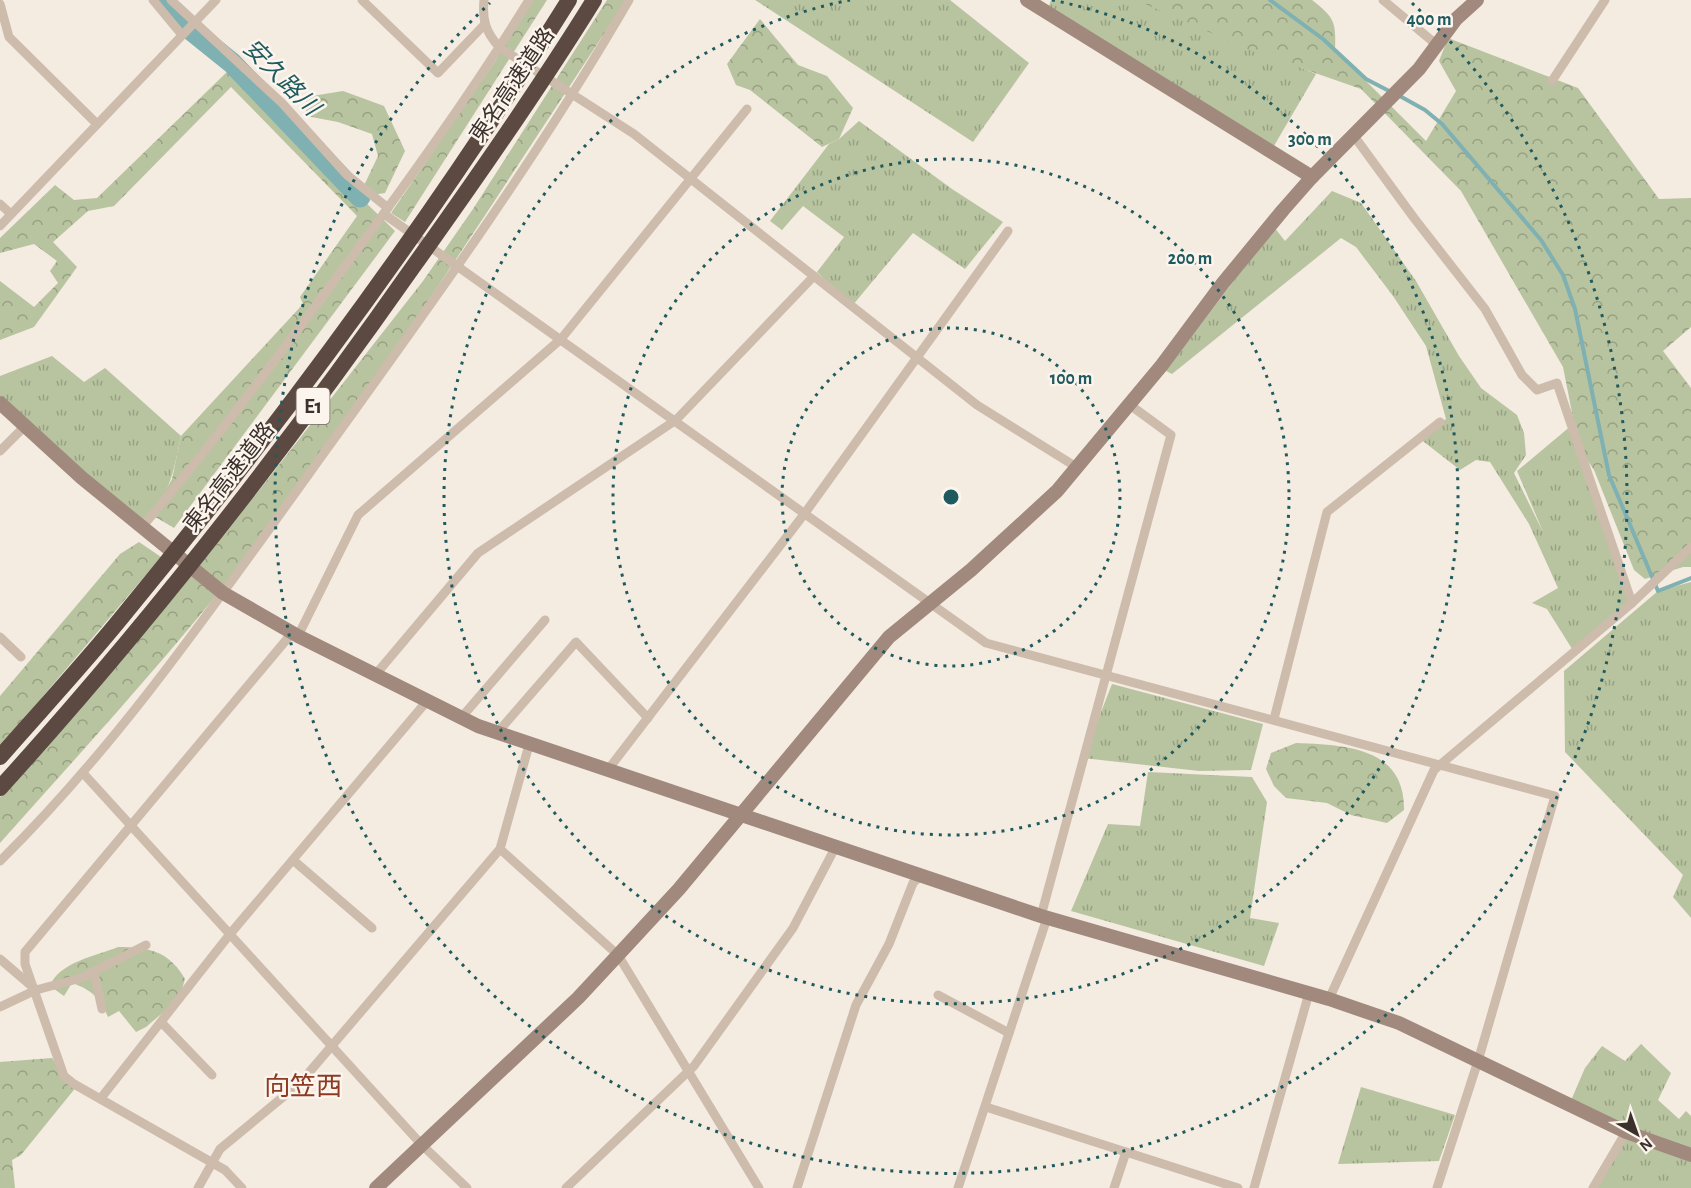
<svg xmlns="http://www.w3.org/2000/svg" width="1691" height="1188" viewBox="0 0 1691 1188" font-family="'Alegreya Sans','Noto Sans JP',sans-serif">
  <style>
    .grass { fill: url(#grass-tufts) }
    .forest { fill: url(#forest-crowns) }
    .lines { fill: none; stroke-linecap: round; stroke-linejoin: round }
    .stream { stroke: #7fb0b2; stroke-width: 4 }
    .river { stroke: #7fb0b2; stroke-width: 21 }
    .street { stroke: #cdbbac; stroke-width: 9 }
    .secondary { stroke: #a18a7d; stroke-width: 14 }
    .highway { stroke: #5c4a42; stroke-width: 16 }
    .ring { fill: none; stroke: #1f5a5e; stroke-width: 3; stroke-dasharray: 3 6 }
    .labels { text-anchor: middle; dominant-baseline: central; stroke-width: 5; stroke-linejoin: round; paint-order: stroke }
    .shield { fill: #fbf5ee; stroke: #756b66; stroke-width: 1.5 }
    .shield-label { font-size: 21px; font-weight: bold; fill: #3b302b }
    .street-label { font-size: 22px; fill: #3b302b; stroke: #fbf5ee }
    .water-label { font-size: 24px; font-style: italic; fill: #1f5a5e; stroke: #fbf5ee }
    .quarter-label { font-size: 26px; fill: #8c3b22; stroke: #fbf5ee }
    .centre { fill: #1f5a5e; stroke: #fbf5ee; stroke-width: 3 }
    .ring-label { font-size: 18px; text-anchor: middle; font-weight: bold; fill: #1f5a5e; stroke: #fbf5ee; stroke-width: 5; stroke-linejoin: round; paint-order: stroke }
  </style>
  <defs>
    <pattern id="grass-tufts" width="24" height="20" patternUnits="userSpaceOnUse" patternTransform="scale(1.5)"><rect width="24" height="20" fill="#b8c4a0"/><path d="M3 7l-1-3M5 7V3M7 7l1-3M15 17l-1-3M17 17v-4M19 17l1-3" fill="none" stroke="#97a083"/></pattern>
    <pattern id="forest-crowns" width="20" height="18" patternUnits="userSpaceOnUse" patternTransform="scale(1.5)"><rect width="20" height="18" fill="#b8c4a0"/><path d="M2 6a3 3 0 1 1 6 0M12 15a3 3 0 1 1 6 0" fill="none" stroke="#97a083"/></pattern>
  </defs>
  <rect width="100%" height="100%" fill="#f4ebe1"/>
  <g class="grass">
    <path d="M755 0H950L1029 63 973 142Z"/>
    <path d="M1051 0H1139L1316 74 1271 151 1047 12Z"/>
    <path d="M859 121 952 189 1003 222 965 269 913 233 852 306 817 272 844 237 803 206 782 230 770 221 829 144 839 139Z"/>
    <path d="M1332 191 1361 203 1416 281 1459 356 1481 388 1517 415 1524 433 1526 455 1514 473 1544 534 1517 471 1572 425 1632 603 1574 652 1547 609 1532 603 1558 588 1529 524 1490 462 1476 460 1460 470 1419 438 1446 419 1426 346 1393 296 1356 247 1341 238 1172 374 1166 371 1274 227 1285 241Z"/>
    <path d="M52 356 84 382 105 368 181 436C174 468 169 507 137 523L0 402V376Z"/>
    <path d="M1691 582V918L1673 897 1683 875 1565 752 1564 671 1658 591Z"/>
    <path d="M1112 684 1263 724 1251 770 1199 771 1083 758Z"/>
    <path d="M1148 772 1252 777 1267 802 1250 918 1279 923 1264 966 1071 911 1108 824 1140 826Z"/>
    <path d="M1641 1044 1671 1073 1658 1100 1679 1119 1686 1111 1691 1116V1152L1569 1105 1585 1068 1602 1046 1625 1061Z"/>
    <path d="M1361 1087 1455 1115 1439 1161 1338 1164Z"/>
    <path d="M1623 1136 1691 1153V1188H1593Z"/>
  </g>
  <g class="forest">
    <path d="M529 0H547L405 222 391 213 496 60Z"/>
    <path d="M607 0H626C515 169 406 340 287 504 200 623 98 733 0 843V797L213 549 423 281 473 209Z"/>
    <path d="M1136 0H1312C1335 18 1336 22 1335 50L1426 141 1456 91 1439 61 1448 38 1578 88 1659 199 1691 198V327L1663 351 1691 388V567H1683L1645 579 1634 570 1594 470 1579 448 1563 367 1461 191 1361 89 1252 51Z"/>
    <path d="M760 19 798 65 827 76 853 108 839 139 822 147 750 90 736 85 727 64Z"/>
    <path d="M229 70 359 196 378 156 372 134 338 122 306 116V97L343 91 384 106 405 151 385 193 360 197 395 231 174 528 152 515 172 479 181 436 303 304 300 297 357 216 231 87 114 206 88 211 53 242 77 267 34 327 0 340V281L34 307 58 283 50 271 57 261 34 244 0 253V238L55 185 74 200 97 198Z"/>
    <path d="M139 542 161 557 0 747V696L120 554Z"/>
    <path d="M1296 743C1345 745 1405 747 1404 810L1387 823 1351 815 1327 803 1286 798 1274 786 1266 769 1271 753Z"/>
    <path d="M118 947C149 947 169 951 185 979L179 999 146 1027 136 1032 119 1011 108 1017C100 998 92 990 72 983L64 996 50 986C59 962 96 956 118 947Z"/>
    <path d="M52 1058 68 1079 77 1086 21 1155 12 1160 15 1188H0V1062Z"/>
  </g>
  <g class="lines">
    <g class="stream">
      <path d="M1270 0 1323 39 1366 79 1391 92"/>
      <path d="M1398 95 1425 110 1442 124 1541 240 1563 275 1575 309 1609 475 1658 591 1691 578"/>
    </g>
    <path class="river" d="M162 0 181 22 232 63 360 197"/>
    <g class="street">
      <path d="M153 0 182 35"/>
      <path d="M171 0 282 103 347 175 388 208"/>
      <path d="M362 0 438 73 484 25"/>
      <path d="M484 0C482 21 486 32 499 47L634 134 977 405 1078 468"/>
      <path d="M1383 0 1437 45"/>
      <path d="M0 4 9 37 97 124"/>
      <path d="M1552 81 1605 0"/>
      <path d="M1354 136 1414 218 1485 309 1522 375 1537 390 1557 383 1632 603"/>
      <path d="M0 204 11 214"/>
      <path d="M384 214 986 643 1555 796 1478 1061 1437 1188"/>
      <path d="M0 226 216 0"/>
      <path d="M0 451 25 426"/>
      <path d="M142 527C212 445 276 360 340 273 406 184 471 94 529 0"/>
      <path d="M298 636 358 515 561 339 747 109"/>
      <path d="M0 637 21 657"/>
      <path d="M376 674 478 553 676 420 814 276"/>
      <path d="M461 718 545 620"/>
      <path d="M1274 719 1327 512 1440 422"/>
      <path d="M497 733 576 642 648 718"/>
      <path d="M607 771 805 513 1008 231"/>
      <path d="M83 773 421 1144 467 1188"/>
      <path d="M500 849 618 955 759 1188"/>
      <path d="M293 860 372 928"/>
      <path d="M0 861C118 745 215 604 311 471 422 317 534 164 629 0"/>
      <path d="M1041 916 1171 435 1130 405"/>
      <path d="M0 959 35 989"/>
      <path d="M94 972 102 1009"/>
      <path d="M938 995 1009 1033"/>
      <path d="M1329 999 1434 770 1632 603 1691 547"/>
      <path d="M0 1007 36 990 81 978 146 945"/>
      <path d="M161 1022 212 1075"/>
      <path d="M101 1098 230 934 427 701"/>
      <path d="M986 1107 1238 1188"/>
      <path d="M198 1188 220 1149 300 1083 500 849 529 745"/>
      <path d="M242 1188 225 1170 74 1084 64 1076 25 964V952L292 633"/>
      <path d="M566 1188 694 1066 793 928 835 848"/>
      <path d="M797 1188 856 1005 889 944 913 883 920 876"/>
      <path d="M958 1188 1047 918"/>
      <path d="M1114 1188 1126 1152"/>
      <path d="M1254 1188 1309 993"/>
      <path d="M1593 1188 1626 1132"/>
    </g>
    <g class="secondary">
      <path d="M1027 0 1312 177"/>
      <path d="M0 403 82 478 223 593 298 636 478 726 1041 916 1329 999 1399 1023 1626 1132 1691 1155"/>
      <path d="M376 1188 578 998 618 955 679 889 889 637 971 570 1057 491 1162 365 1223 283 1283 210 1312 177 1419 69 1456 19 1477 0"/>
    </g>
    <g class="highway">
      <path d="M0 757C41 710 83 665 122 617 283 421 435 215 569 0"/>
      <path d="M0 788C149 624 286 448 413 267 476 179 537 92 594 0"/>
    </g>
  </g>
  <g class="ring">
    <circle cx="951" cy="497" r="169"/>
    <circle cx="951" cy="497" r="338"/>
    <path d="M1052 0A507 507 0 1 1 850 0"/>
    <path d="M1412 3A676 676 0 1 1 490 3"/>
  </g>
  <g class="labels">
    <rect class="shield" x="296.5" y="388" width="33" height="36" rx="4.5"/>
    <g class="shield-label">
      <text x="313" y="406">E1</text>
    </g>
    <g class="street-label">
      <text transform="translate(512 85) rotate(-56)">東名高速道路</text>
      <text transform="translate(229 477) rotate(-52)">東名高速道路</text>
    </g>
    <g class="water-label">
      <text transform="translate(281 78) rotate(45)">安久路川</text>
    </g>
    <g class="quarter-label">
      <text x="303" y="1087">向笠西</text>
    </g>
  </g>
  <circle cx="951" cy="497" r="9" class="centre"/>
  <g class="ring-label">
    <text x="1429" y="25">400 m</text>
    <text x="1310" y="145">300 m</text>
    <text x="1190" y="264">200 m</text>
    <text x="1071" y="384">100 m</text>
  </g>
  <g transform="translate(1637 1134) rotate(140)" stroke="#fbf5ee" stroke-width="4.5" paint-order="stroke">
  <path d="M0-4.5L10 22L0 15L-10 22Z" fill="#3b302b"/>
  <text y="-9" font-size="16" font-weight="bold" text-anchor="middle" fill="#3b302b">N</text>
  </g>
</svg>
